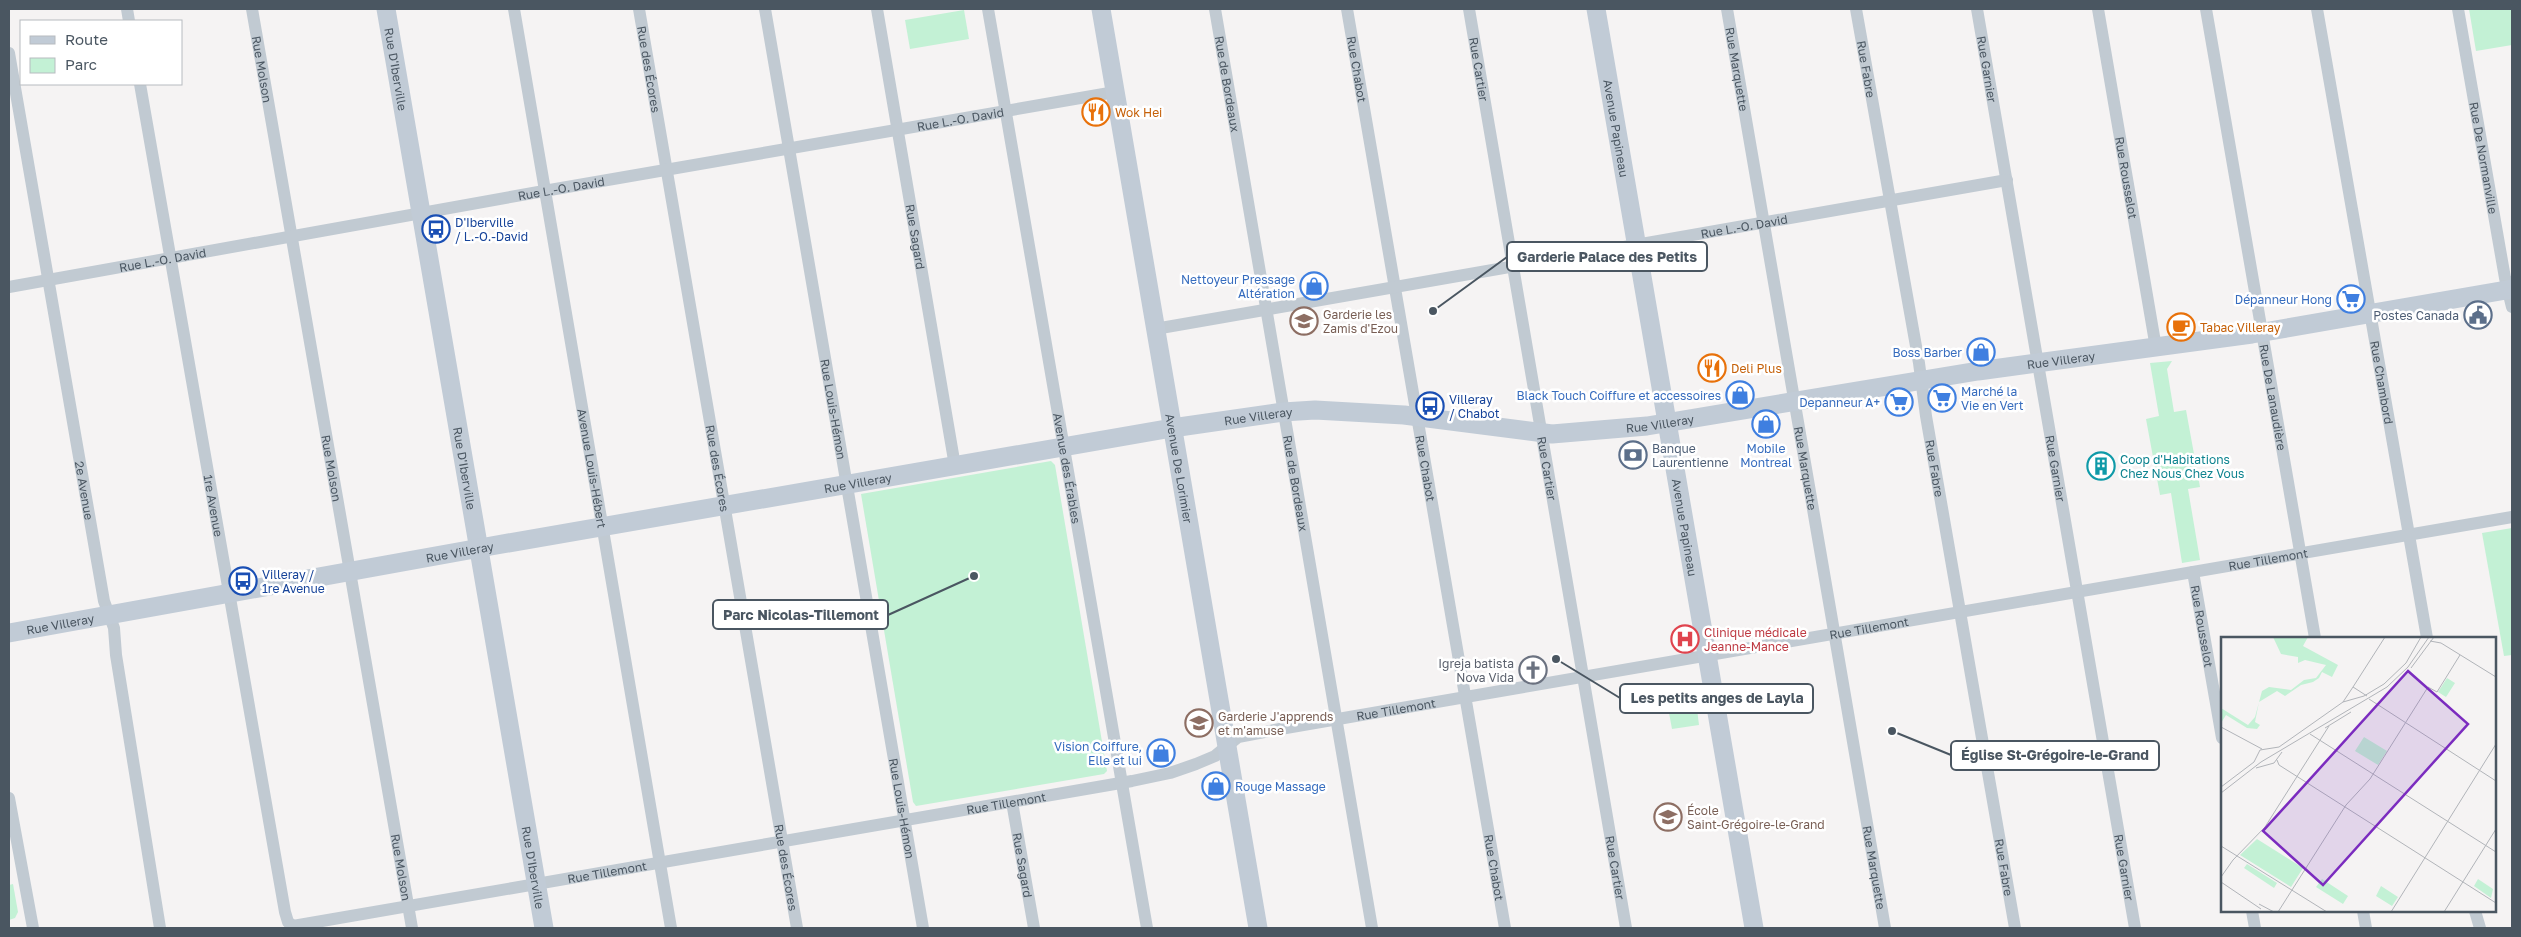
<svg xmlns="http://www.w3.org/2000/svg" width="2521" height="937" viewBox="0 0 2521 937" font-family="'Golos Text',sans-serif">
  <style>
    .green { fill: #c3f1d5 }
    .lines { fill: none; stroke-linecap: round; stroke-linejoin: round }
    .street { stroke: #c1cad2; stroke-width: 12 }
    .secondary { stroke: #c1cbd6; stroke-width: 19 }
    .labels { text-anchor: middle; dominant-baseline: central; stroke-width: 5; stroke-linejoin: round; paint-order: stroke }
    .street-label { font-size: 12px; fill: #4a5661; stroke: #fff }
    .food-label { font-size: 12px; fill: #c56008; stroke: #fff; text-anchor: start }
    .transit-label { font-size: 12px; fill: #164399; stroke: #fff; text-anchor: start }
    .shop-label { font-size: 12px; fill: #366cbe; stroke: #fff; text-anchor: end }
    .education-label { font-size: 12px; fill: #785e54; stroke: #fff; text-anchor: start }
    .service-label { font-size: 12px; fill: #4e5e75; stroke: #fff; text-anchor: end }
    .culture-label { font-size: 12px; fill: #0d838f; stroke: #fff; text-anchor: start }
    .health-label { font-size: 12px; fill: #be3a42; stroke: #fff; text-anchor: start }
    .worship-label { font-size: 12px; fill: #5b616d; stroke: #fff; text-anchor: end }
    .inset-road { fill: none; stroke: #b1b4b9; stroke-width: 1 }
    .view { fill: #7b2cbf; fill-opacity: 0.15; stroke: #7b2cbf; stroke-width: 2.5 }
    .inset-edge { fill: none; stroke: #4a5661; stroke-width: 2.5 }
    .leader { fill: none; stroke: #4a5661; stroke-width: 2 }
    .callout-dot { fill: #4a5661; stroke: #fff; stroke-width: 2 }
    .callout { fill: #fff; stroke: #4a5661; stroke-width: 2 }
    .callout-label { font-size: 14px; text-anchor: middle; font-weight: bold; fill: #4a5661 }
  </style>
  <rect width="100%" height="100%" fill="#f5f3f3"/>
  <g class="green">
    <path d="M2469 9H2512V45L2476 51Z"/>
    <path d="M964 10 969 39 910 49 905 20Z"/>
    <path d="M2172 361 2167 369 2174 412 2186 410 2200 487 2188 489 2200 560 2182 563 2171 493 2160 495 2146 419 2159 416 2150 363Z"/>
    <path d="M1051 461 1055 465 1107 771 1104 774 916 806 913 802 861 494Z"/>
    <path d="M2512 528V655L2504 656 2482 533Z"/>
    <path d="M1697 709 1699 725 1672 729 1669 713Z"/>
    <path d="M13 884 18 912 15 918 9 920V885Z"/>
  </g>
  <g class="lines">
    <g class="street">
      <path d="M127 9 129 21"/>
      <path id="s1" d="M252 9 412 928"/>
      <path id="s2" d="M514 9 671 928"/>
      <path id="s3" d="M639 9 797 928"/>
      <path id="s4" d="M765 9 923 928"/>
      <path id="s5" d="M877 9 955 466"/>
      <path id="s6" d="M988 9 1147 928"/>
      <path id="s7" d="M1215 9 1372 928"/>
      <path id="s8" d="M1347 9 1505 928"/>
      <path id="s9" d="M1469 9 1626 928"/>
      <path id="s10" d="M1727 9 1885 928"/>
      <path id="s11" d="M1856 9 1919 363 1926 416 2015 928"/>
      <path id="s12" d="M1977 9 2135 928"/>
      <path id="s13" d="M2098 9 2156 348"/>
      <path id="s14" d="M2206 9 2315 638"/>
      <path id="s15" d="M2317 9 2427 638"/>
      <path id="s16" d="M2458 9 2505 278 2512 307"/>
      <path id="s17" d="M9 53 104 601 114 628 116 655 160 928"/>
      <path id="s18" d="M140 84 285 912 288 922 293 926 1132 781 1170 773 1196 764 1215 756 1238 737 1280 729 2512 517"/>
      <path id="s19" d="M9 287 544 191 1115 92"/>
      <path id="s20" d="M1155 329 2007 180"/>
      <path id="s21" d="M2193 572 2222 738"/>
      <path d="M9 798 33 928"/>
      <path id="s22" d="M1012 802 1034 928"/>
      <path d="M2252 911 2255 928"/>
      <path d="M2363 911 2366 928"/>
      <path d="M2475 911 2480 928"/>
    </g>
    <g class="secondary">
      <path id="s23" d="M386 9 544 928"/>
      <path id="s24" d="M1101 9 1258 928"/>
      <path id="s25" d="M1596 9 1754 928"/>
      <path id="s26" d="M9 633 491 546 1172 428 1283 412 1315 410 1404 415 1552 434 1647 426 1978 371 2252 334 2512 289"/>
    </g>
  </g>
  <defs>
    <g id="restaurant-ring" transform="scale(1.4375)"><circle r="9.5" fill="#fff" stroke="#e8710a" stroke-width="1.5"/><path d="M-5-6h1v4h1v-4h1v4h1v-4h1v5L-1.5 .5V6h-2V.5L-5-1ZM5-6V6H3V1.5H1.5Q1.5-4 5-6Z" fill="#e8710a"/></g>
    <g id="bus-ring" transform="scale(1.4375)"><circle r="9.5" fill="#fff" stroke="#1a4fb4" stroke-width="1.5"/><path d="M-5-6H5V4H4V6H2V4H-2V6H-4V4H-5ZM-3.5-4V0h7V-4ZM-3.5 1.2v1.5H-2V1.2ZM2 1.2v1.5H3.5V1.2Z" fill="#1a4fb4"/></g>
    <g id="shop-ring" transform="scale(1.4375)"><circle r="9.5" fill="#fff" stroke="#3f7fe0" stroke-width="1.5"/><path d="M-5-2.5h2.3a2.7 3.5 0 0 1 5.4 0H5L5.5 6h-11ZM-1.5-2.5h3a1.5 2.3 0 0 0-3 0Z" fill="#3f7fe0"/></g>
    <g id="supermarket-ring" transform="scale(1.4375)"><circle r="9.5" fill="#fff" stroke="#3f7fe0" stroke-width="1.5"/><path d="M-6-5.5h2.5l.6 2H6L4.5 2H-2.5L-4.4-4H-6ZM-1.5 3.2a1.3 1.3 0 1 0 .1 0ZM3 3.2a1.3 1.3 0 1 0 .1 0Z" fill="#3f7fe0"/></g>
    <g id="civic-ring" transform="scale(1.4375)"><circle r="9.5" fill="#fff" stroke="#5c6f8a" stroke-width="1.5"/><path d="M-.6-6.5H3V-4.5H.6V-3L4-1V1h2V6H-6V1h2V-1L-.6-3ZM-1.2 2.5V6h2.4V2.5Z" fill="#5c6f8a"/></g>
    <g id="school-ring" transform="scale(1.4375)"><circle r="9.5" fill="#fff" stroke="#8d6e63" stroke-width="1.5"/><path d="M0-5L7-2L0 1L-7-2ZM-4 1L0 2.5L4 1V4Q0 6-4 4Z" fill="#8d6e63"/></g>
    <g id="cafe-ring" transform="scale(1.4375)"><circle r="9.5" fill="#fff" stroke="#e8710a" stroke-width="1.5"/><path d="M-5.5-4.5H6V0H3Q3 3.5 0 3.5H-2.5Q-5.5 3.5-5.5 0ZM3-3.2v2h1.7v-2ZM-6 4.5H4V6H-6Z" fill="#e8710a"/></g>
    <g id="bank-ring" transform="scale(1.4375)"><circle r="9.5" fill="#fff" stroke="#5c6f8a" stroke-width="1.5"/><path d="M-6-4H6V4H-6ZM0-2.3a2.3 2.3 0 1 0 0 4.6a2.3 2.3 0 1 0 0-4.6Z" fill="#5c6f8a"/></g>
    <g id="building-ring" transform="scale(1.4375)"><circle r="9.5" fill="#fff" stroke="#0f9aa8" stroke-width="1.5"/><path d="M-4-6H4V6H1V3H-1V6H-4ZM-2.5-4.3h1.7v1.8h-1.7ZM.8-4.3h1.7v1.8H.8ZM-2.5-1h1.7V.8h-1.7ZM.8-1h1.7V.8H.8Z" fill="#0f9aa8"/></g>
    <g id="hospital-ring" transform="scale(1.4375)"><circle r="9.5" fill="#fff" stroke="#e0444e" stroke-width="1.5"/><path d="M-5-5h3v3.5h4V-5h3V5h-3V1.5h-4V5h-3Z" fill="#e0444e"/></g>
    <g id="church-ring" transform="scale(1.4375)"><circle r="9.5" fill="#fff" stroke="#6b7280" stroke-width="1.5"/><path d="M-1.2-6h2.4v3.5h3.3v2.4h-3.3V6h-2.4V-.1h-3.3v-2.4h3.3Z" fill="#6b7280"/></g>
  </defs>
  <g fill-rule="evenodd">
    <use href="#restaurant-ring" x="1096" y="112"/>
    <use href="#bus-ring" x="436" y="229"/>
    <use href="#shop-ring" x="1314" y="286"/>
    <use href="#supermarket-ring" x="2351" y="299"/>
    <use href="#civic-ring" x="2478" y="315"/>
    <use href="#school-ring" x="1304" y="321"/>
    <use href="#cafe-ring" x="2181" y="327"/>
    <use href="#shop-ring" x="1981" y="352"/>
    <use href="#restaurant-ring" x="1712" y="368"/>
    <use href="#shop-ring" x="1740" y="395"/>
    <use href="#supermarket-ring" x="1942" y="398"/>
    <use href="#supermarket-ring" x="1899" y="402"/>
    <use href="#bus-ring" x="1430" y="406"/>
    <use href="#shop-ring" x="1766" y="424"/>
    <use href="#bank-ring" x="1633" y="455"/>
    <use href="#building-ring" x="2101" y="466"/>
    <use href="#bus-ring" x="243" y="581"/>
    <use href="#hospital-ring" x="1685" y="639"/>
    <use href="#church-ring" x="1533" y="670"/>
    <use href="#school-ring" x="1199" y="723"/>
    <use href="#shop-ring" x="1161" y="753"/>
    <use href="#shop-ring" x="1216" y="786"/>
    <use href="#school-ring" x="1668" y="817"/>
  </g>
  <g class="labels">
    <g class="street-label">
      <text stroke="none"><textPath href="#s23" startOffset="61">Rue D'Iberville</textPath></text>
      <text stroke="none"><textPath href="#s3" startOffset="61">Rue des Écores</textPath></text>
      <text stroke="none"><textPath href="#s8" startOffset="61">Rue Chabot</textPath></text>
      <text stroke="none"><textPath href="#s9" startOffset="61">Rue Cartier</textPath></text>
      <text stroke="none"><textPath href="#s10" startOffset="61">Rue Marquette</textPath></text>
      <text stroke="none"><textPath href="#s12" startOffset="61">Rue Garnier</textPath></text>
      <text stroke="none"><textPath href="#s1" startOffset="61">Rue Molson</textPath></text>
      <text stroke="none"><textPath href="#s11" startOffset="61">Rue Fabre</textPath></text>
      <text stroke="none"><textPath href="#s7" startOffset="76">Rue de Bordeaux</textPath></text>
      <text stroke="none"><textPath href="#s19" startOffset="966">Rue L.-O. David</textPath></text>
      <text stroke="none"><textPath href="#s25" startOffset="121">Avenue Papineau</textPath></text>
      <text stroke="none"><textPath href="#s16" startOffset="151">Rue De Normanville</textPath></text>
      <text stroke="none"><textPath href="#s13" startOffset="171">Rue Rousselot</textPath></text>
      <text stroke="none"><textPath href="#s19" startOffset="561">Rue L.-O. David</textPath></text>
      <text stroke="none"><textPath href="#s20" startOffset="598">Rue L.-O. David</textPath></text>
      <text stroke="none"><textPath href="#s5" startOffset="231">Rue Sagard</textPath></text>
      <text stroke="none"><textPath href="#s19" startOffset="156">Rue L.-O. David</textPath></text>
      <text stroke="none"><textPath href="#s26" startOffset="2078">Rue Villeray</textPath></text>
      <text stroke="none"><textPath href="#s15" startOffset="379">Rue Chambord</textPath></text>
      <text stroke="none"><textPath href="#s14" startOffset="394">Rue De Lanaudière</textPath></text>
      <text stroke="none"><textPath href="#s4" startOffset="406">Rue Louis-Hémon</textPath></text>
      <text stroke="none"><textPath href="#s26" startOffset="1268">Rue Villeray</textPath></text>
      <text stroke="none"><textPath href="#s26" startOffset="1672">Rue Villeray</textPath></text>
      <text stroke="none"><textPath href="#s1" startOffset="466">Rue Molson</textPath></text>
      <text stroke="none"><textPath href="#s23" startOffset="466">Rue D'Iberville</textPath></text>
      <text stroke="none"><textPath href="#s8" startOffset="466">Rue Chabot</textPath></text>
      <text stroke="none"><textPath href="#s10" startOffset="466">Rue Marquette</textPath></text>
      <text stroke="none"><textPath href="#s11" startOffset="466">Rue Fabre</textPath></text>
      <text stroke="none"><textPath href="#s12" startOffset="466">Rue Garnier</textPath></text>
      <text stroke="none"><textPath href="#s2" startOffset="466">Avenue Louis-Hébert</textPath></text>
      <text stroke="none"><textPath href="#s3" startOffset="466">Rue des Écores</textPath></text>
      <text stroke="none"><textPath href="#s6" startOffset="466">Avenue des Érables</textPath></text>
      <text stroke="none"><textPath href="#s24" startOffset="466">Avenue De Lorimier</textPath></text>
      <text stroke="none"><textPath href="#s9" startOffset="466">Rue Cartier</textPath></text>
      <text stroke="none"><textPath href="#s26" startOffset="862">Rue Villeray</textPath></text>
      <text stroke="none"><textPath href="#s7" startOffset="481">Rue de Bordeaux</textPath></text>
      <text stroke="none"><textPath href="#s17" startOffset="444">2e Avenue</textPath></text>
      <text stroke="none"><textPath href="#s18" startOffset="428">1re Avenue</textPath></text>
      <text stroke="none"><textPath href="#s25" startOffset="526">Avenue Papineau</textPath></text>
      <text stroke="none"><textPath href="#s26" startOffset="458">Rue Villeray</textPath></text>
      <text stroke="none"><textPath href="#s18" startOffset="2871">Rue Tillemont</textPath></text>
      <text stroke="none"><textPath href="#s26" startOffset="52">Rue Villeray</textPath></text>
      <text stroke="none"><textPath href="#s21" startOffset="55">Rue Rousselot</textPath></text>
      <text stroke="none"><textPath href="#s18" startOffset="2466">Rue Tillemont</textPath></text>
      <text stroke="none"><textPath href="#s18" startOffset="1986">Rue Tillemont</textPath></text>
      <text stroke="none"><textPath href="#s18" startOffset="1581">Rue Tillemont</textPath></text>
      <text stroke="none"><textPath href="#s4" startOffset="811">Rue Louis-Hémon</textPath></text>
      <text stroke="none"><textPath href="#s22" startOffset="64">Rue Sagard</textPath></text>
      <text stroke="none"><textPath href="#s1" startOffset="871">Rue Molson</textPath></text>
      <text stroke="none"><textPath href="#s23" startOffset="871">Rue D'Iberville</textPath></text>
      <text stroke="none"><textPath href="#s3" startOffset="871">Rue des Écores</textPath></text>
      <text stroke="none"><textPath href="#s8" startOffset="871">Rue Chabot</textPath></text>
      <text stroke="none"><textPath href="#s9" startOffset="871">Rue Cartier</textPath></text>
      <text stroke="none"><textPath href="#s10" startOffset="871">Rue Marquette</textPath></text>
      <text stroke="none"><textPath href="#s11" startOffset="871">Rue Fabre</textPath></text>
      <text stroke="none"><textPath href="#s12" startOffset="871">Rue Garnier</textPath></text>
      <text stroke="none"><textPath href="#s18" startOffset="1176">Rue Tillemont</textPath></text>
    </g>
    <g class="food-label">
      <text x="1115" y="112">Wok Hei</text>
      <text x="2200" y="327">Tabac Villeray</text>
      <text x="1731" y="368">Deli Plus</text>
    </g>
    <g class="transit-label">
      <text x="455" y="222">D'Iberville<tspan x="455" dy="14">/ L.-O.-David</tspan></text>
      <text x="1449" y="399">Villeray<tspan x="1449" dy="14">/ Chabot</tspan></text>
      <text x="262" y="574">Villeray /<tspan x="262" dy="14">1re Avenue</tspan></text>
    </g>
    <g class="shop-label">
      <text x="1295" y="279">Nettoyeur Pressage<tspan x="1295" dy="14">Altération</tspan></text>
      <text x="2332" y="299">Dépanneur Hong</text>
      <text x="1962" y="352">Boss Barber</text>
      <text x="1961" y="391" text-anchor="start">Marché la<tspan x="1961" dy="14">Vie en Vert</tspan></text>
      <text x="1721" y="395">Black Touch Coiffure et accessoires</text>
      <text x="1880" y="402">Depanneur A+</text>
      <text x="1766" y="448" text-anchor="middle">Mobile<tspan x="1766" dy="14">Montreal</tspan></text>
      <text x="1142" y="746">Vision Coiffure,<tspan x="1142" dy="14">Elle et lui</tspan></text>
      <text x="1235" y="786" text-anchor="start">Rouge Massage</text>
    </g>
    <g class="education-label">
      <text x="1323" y="314">Garderie les<tspan x="1323" dy="14">Zamis d'Ezou</tspan></text>
      <text x="1218" y="716">Garderie J'apprends<tspan x="1218" dy="14">et m'amuse</tspan></text>
      <text x="1687" y="810">École<tspan x="1687" dy="14">Saint-Grégoire-le-Grand</tspan></text>
    </g>
    <g class="service-label">
      <text x="2459" y="315">Postes Canada</text>
      <text x="1652" y="448" text-anchor="start">Banque<tspan x="1652" dy="14">Laurentienne</tspan></text>
    </g>
    <g class="culture-label">
      <text x="2120" y="459">Coop d'Habitations<tspan x="2120" dy="14">Chez Nous Chez Vous</tspan></text>
    </g>
    <g class="health-label">
      <text x="1704" y="632">Clinique médicale<tspan x="1704" dy="14">Jeanne-Mance</tspan></text>
    </g>
    <g class="worship-label">
      <text x="1514" y="663">Igreja batista<tspan x="1514" dy="14">Nova Vida</tspan></text>
    </g>
  </g>
  <g transform="translate(2221 637)">
    <rect width="275" height="275" fill="#f5f3f3"/>
    <path d="M52 0H87L82 9 117 28 111 40 101 35 98 41 92 45 80 48 64 59 56 54 38 65 34 85 39 88 36 92 26 91 5 78 0 86V71L27 88 34 80 41 54 48 50 70 53 83 43 95 41 105 28 84 23 77 26V20L60 17ZM226 41 234 46 225 60 217 55ZM143 100 166 114 157 128 134 114ZM36 202 82 231 70 250 19 218ZM26 227 56 246 53 251 23 231ZM101 242 127 259 122 267 95 250ZM257 242 272 252 270 261 253 249ZM160 249 177 260 171 269 155 259Z" fill="#c3f1d5"/>
    <path class="inset-road" d="M209 4 220 6 275 40M190 31 213 0M132 50 164 0M148 62 275 144M122 65 132 50 146 59M0 90 41 112M104 91 130 75M89 97 275 215M56 123 58 128 275 266M35 131 53 126 61 115M0 150 33 125 39 113 58 110 122 65 143 59 163 47 185 26 200 0M0 156 40 125 166 50 187 30 208 0M0 209 106 275M0 240 12 223 44 190 108 89M0 245 40 272M38 267 53 275M57 275 125 168 149 142 207 50 216 55 239 18M170 275 275 107M223 275 275 192"/>
    <path class="view" d="M187 34 247 87 102 248 42 194Z"/>
    <rect width="275" height="275" class="inset-edge"/>
  </g>
  <path class="leader" d="M1433 311L1507 257M974 576L888 615M1556 659L1620 698M1892 731L1951 755"/>
  <g class="callout-dot">
    <circle cx="1433" cy="311" r="5"/>
    <circle cx="974" cy="576" r="5"/>
    <circle cx="1556" cy="659" r="5"/>
    <circle cx="1892" cy="731" r="5"/>
  </g>
  <g class="callout">
    <rect x="1507" y="242" width="200" height="29" rx="5"/>
    <rect x="713" y="600" width="175" height="29" rx="5"/>
    <rect x="1620" y="684" width="193" height="29" rx="5"/>
    <rect x="1951" y="741" width="208" height="29" rx="5"/>
  </g>
  <g class="callout-label">
    <text x="1607" y="262">Garderie Palace des Petits</text>
    <text x="801" y="620">Parc Nicolas-Tillemont</text>
    <text x="1717" y="703">Les petits anges de Layla</text>
    <text x="2055" y="760">Église St-Grégoire-le-Grand</text>
  </g>
  <rect width="2521" height="937" fill="none" stroke="#4a5661" stroke-width="20"/>
  <rect x="20" y="20" width="162" height="65" fill="#ffffff" stroke="#b7bbc0"/>
  <rect x="30" y="36" width="25" height="8" fill="#c1cbd6" stroke="#b7bbc0"/>
  <text x="65" y="45" font-size="15" fill="#4a5661">Route</text>
  <rect x="30" y="58" width="25" height="15" fill="#c3f1d5" stroke="#b7bbc0"/>
  <text x="65" y="70" font-size="15" fill="#4a5661">Parc</text>
</svg>
